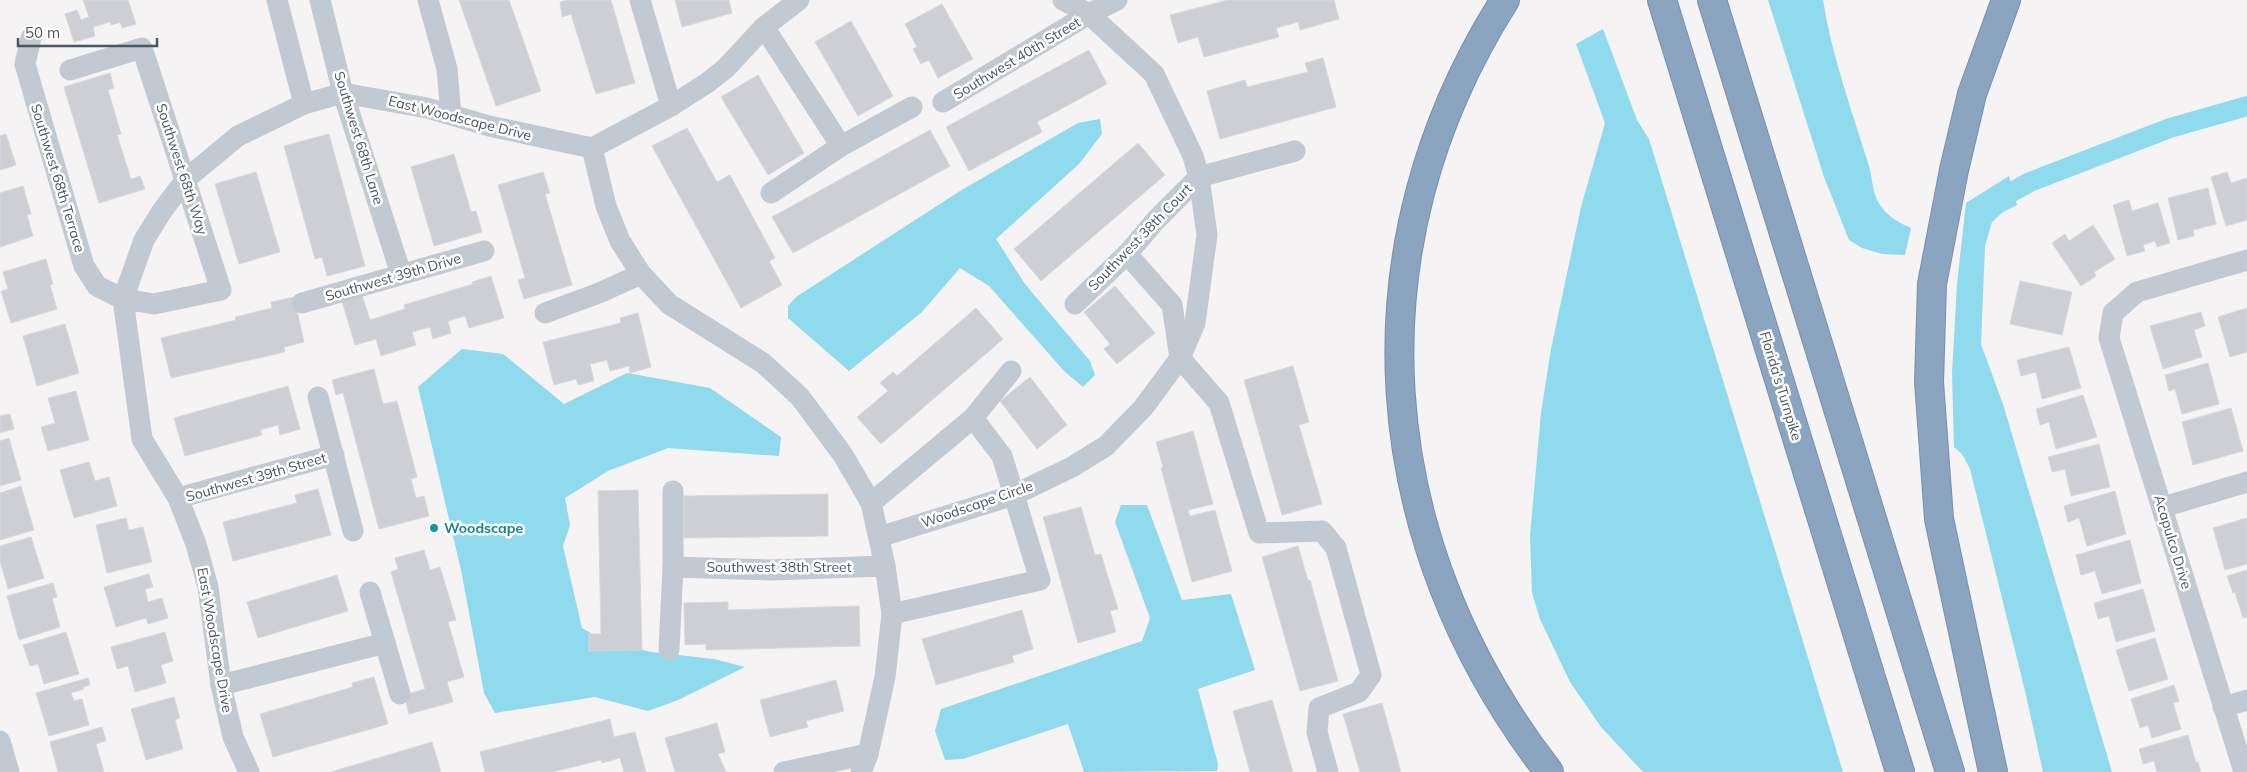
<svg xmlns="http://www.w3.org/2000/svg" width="2247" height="772" viewBox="0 0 2247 772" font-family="Mulish,sans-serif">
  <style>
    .water { fill: #90daee }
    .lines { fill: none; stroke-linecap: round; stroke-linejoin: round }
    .canal { stroke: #90daee; stroke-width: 20 }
    .building { fill: #cdcfd5; stroke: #d7d9de }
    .highway-casing { stroke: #7690ad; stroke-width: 30 }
    .street { stroke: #c1cad2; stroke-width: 21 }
    .highway { stroke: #8ba5c1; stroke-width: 28 }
    .culture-dot { fill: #0f9aa8; stroke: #fff; stroke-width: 2 }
    .labels { text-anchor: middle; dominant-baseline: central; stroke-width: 5; stroke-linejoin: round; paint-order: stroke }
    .street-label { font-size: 14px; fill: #4a5661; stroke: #fff }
    .culture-label { font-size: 14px; font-weight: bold; fill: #0d838f; stroke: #fff; text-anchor: start }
  </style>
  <rect width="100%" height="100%" fill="#f5f3f3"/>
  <g class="water">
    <path d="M1768 0H1823C1832 57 1852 111 1869 166 1873 181 1872 196 1883 209 1890 218 1900 223 1911 228L1905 255 1882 254 1862 248 1849 240 1824 177Z"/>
    <path d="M1603 29 1637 120 1649 139 1843 772H1643L1601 727 1570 682 1540 619 1532 593 1530 536 1541 413 1551 349 1581 207 1605 123 1576 44Z"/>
    <path d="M1100 119 1102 134 1079 164 996 239 1025 284 1090 361 1095 375 1083 387 1064 371 989 286 960 268 922 312 849 371 788 318V306L796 297 960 191 1078 123Z"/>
    <path d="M2009 176 2017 205 2003 212 1992 222 1985 246 1981 344 2003 404 2112 772H2043L2025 691 1970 469 1962 454 1954 447 1952 373 1957 284 1966 203Z"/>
    <path d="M462 349 503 354 564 404 627 373 710 388 781 437 779 456 668 448 608 471 565 498 570 525 563 546 582 628 603 640 651 652 714 659 745 667 678 700 648 711 595 697 495 713 484 693 461 570 418 387Z"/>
    <path d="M1121 505H1147L1182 600 1231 594 1255 670 1198 689 1218 764 1217 771 1084 772 1068 724 963 759 945 760 935 731 941 709 1142 641 1150 618 1115 522Z"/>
  </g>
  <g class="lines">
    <path class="canal" d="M1990 204 2030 182 2170 128 2247 106"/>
  </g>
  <g class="building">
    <path d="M83 0H128L136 24 122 28 120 22 111 25 110 22 93 27 95 36 74 42 65 14 77 10 81 20 89 17Z"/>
    <path d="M459 0H509L541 91 496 106Z"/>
    <path d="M568 0H611L635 83 596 94 571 14 562 17 560 2Z"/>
    <path d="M675 0H729L732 13 682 27Z"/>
    <path d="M1228 0H1334L1339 19 1300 30 1298 22 1276 28 1279 37 1204 57 1198 37 1178 43 1170 15Z"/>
    <path d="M942 4 973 59 938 78 929 60 921 64 913 49 917 47 905 24Z"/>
    <path d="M851 21 893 96 858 116 815 42Z"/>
    <path d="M1089 50 1107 84 1037 122 1042 132 969 171 946 127Z"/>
    <path d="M1323 58 1336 107 1220 139 1207 91 1245 80 1247 87 1308 72 1305 63Z"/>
    <path d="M110 73 114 88 108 90 121 134 117 135 131 179 140 176 145 189 99 203 64 87Z"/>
    <path d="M758 75 804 153 768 175 721 97Z"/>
    <path d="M687 128 717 182 730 175 775 258 769 261 782 285 741 308 652 146Z"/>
    <path d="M930 130 950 166 793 253 772 217Z"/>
    <path d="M6 134 16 165 0 170V136Z"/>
    <path d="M329 134 365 266 327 276 322 257 315 259 284 146Z"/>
    <path d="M1138 143 1165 175 1041 281 1014 249Z"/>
    <path d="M454 154 471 212 476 211 482 232 434 246 411 167Z"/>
    <path d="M256 172 280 252 239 264 215 184Z"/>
    <path d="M543 172 550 193 545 194 572 285 524 299 518 280 525 278 498 185Z"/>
    <path d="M2227 172 2231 183 2247 178V220L2226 226 2211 177Z"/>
    <path d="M23 186 31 214 27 215 33 236 0 247V193Z"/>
    <path d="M2208 188 2216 224 2193 230 2194 236 2178 240 2168 198Z"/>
    <path d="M2129 200 2132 211 2158 203 2170 243 2157 247 2155 241 2143 245 2145 251 2127 256 2113 205Z"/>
    <path d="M2093 225 2115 259 2094 272 2096 276 2081 286 2052 243 2065 234 2069 241Z"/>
    <path d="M46 259 53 284 50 285 57 309 11 323 1 291 8 289 3 272Z"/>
    <path d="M491 276 504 318 469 328 465 316 448 321 451 333 433 339 430 327 412 332 416 345 381 356 376 339 355 345 342 301 362 295 370 320 405 309 404 305 473 284 472 282Z"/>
    <path d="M2020 281 2072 292 2062 335 2010 324Z"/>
    <path d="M1115 286 1155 333 1117 364 1104 349 1110 344 1084 312Z"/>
    <path d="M294 297 304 342 284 347 285 352 171 378 161 338 236 320 235 317 272 308 271 302Z"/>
    <path d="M976 308 1003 339 881 444 857 417 888 391 880 383 893 372 897 376Z"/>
    <path d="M2247 308V352L2230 357 2218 317Z"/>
    <path d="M2201 312 2205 326 2194 330 2202 357 2163 369 2150 326Z"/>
    <path d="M638 313 651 367 630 373 629 366 610 371 607 360 590 364 594 381 578 385 576 379 554 385 543 342 621 323 620 318Z"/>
    <path d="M65 324 79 373 37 386 23 336Z"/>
    <path d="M2069 347 2081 388 2042 399 2036 372 2021 376 2017 360Z"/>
    <path d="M2208 363 2219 404 2182 414 2175 389 2169 391 2165 375Z"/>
    <path d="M1293 366 1309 422 1299 425 1322 504 1282 515 1244 380Z"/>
    <path d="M374 369 383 404 397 401 417 477 411 479 416 498 424 496 429 516 379 529 343 393 336 395 332 380Z"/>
    <path d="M1030 377 1067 425 1037 449 1000 401Z"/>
    <path d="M288 386 300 429 280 435 278 425 260 430 262 435 185 456 174 418Z"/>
    <path d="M76 391 89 440 48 451 41 427 55 423 48 398Z"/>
    <path d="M2083 395 2097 437 2056 449 2049 422 2040 425 2036 409Z"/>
    <path d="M2231 408 2243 451 2193 465 2182 422Z"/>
    <path d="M10 414 14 429 0 433V416Z"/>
    <path d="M1193 431 1213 504 1188 510 1190 516 1215 510 1232 571 1192 582 1161 468 1163 467 1156 442Z"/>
    <path d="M9 438 21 480 0 486V441Z"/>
    <path d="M2099 444 2110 487 2071 496 2065 469 2052 472 2048 457Z"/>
    <path d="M89 462 95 481 109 477 117 506 74 518 60 470Z"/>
    <path d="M21 486 34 530 0 540V493Z"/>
    <path d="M318 489 331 535 233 561 223 522 297 503 295 495Z"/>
    <path d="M638 490 642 650 589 651V634H601L598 491Z"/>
    <path d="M2115 491 2126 534 2087 546 2079 518 2068 522 2064 506Z"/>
    <path d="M828 494V536L684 538V496Z"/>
    <path d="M1081 507 1095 555 1101 554 1118 609 1110 611 1116 632 1078 643 1043 517Z"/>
    <path d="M126 518 129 530 143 527 152 562 107 573 96 525Z"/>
    <path d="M2247 518V564L2225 570 2213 528Z"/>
    <path d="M31 537 44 578 8 589 0 561V546Z"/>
    <path d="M2130 540 2141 583 2102 594 2095 571 2081 575 2076 555Z"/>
    <path d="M1298 546 1308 581 1310 580 1338 681 1300 691 1262 557Z"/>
    <path d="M424 550 430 570 440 567 456 620 448 622 464 677 447 682 453 702 409 714 404 695 425 689 391 572 398 569 395 558Z"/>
    <path d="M2247 570V617L2243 618 2235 592 2233 593 2227 576Z"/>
    <path d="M149 574 153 587 145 589 148 602 162 598 168 618 148 624 146 618 116 627 104 587Z"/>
    <path d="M337 575 348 611 258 638 247 602Z"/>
    <path d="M53 583 57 597 52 598 60 627 19 640 7 596Z"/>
    <path d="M2143 589 2155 631 2116 642 2109 616 2098 619 2094 603Z"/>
    <path d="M728 602V610L859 606 860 646 706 650V644L685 645 684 603Z"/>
    <path d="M1022 610 1033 649 1012 656 1014 662 936 685 922 639Z"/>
    <path d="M66 632 79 674 44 684 38 664 30 666 23 645Z"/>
    <path d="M165 632 173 661 161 665 166 683 135 692 128 666 117 669 111 647Z"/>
    <path d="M2155 638 2168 679 2129 691 2116 650Z"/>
    <path d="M374 677 388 724 273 757 260 714 353 687 352 683Z"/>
    <path d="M88 678 90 685 83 687 84 689 71 693 74 701 82 699 89 725 49 736 36 693Z"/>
    <path d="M836 680 844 711 806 721 808 727 770 737 760 700Z"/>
    <path d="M2174 685 2179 701 2173 703 2181 729 2152 738 2148 725 2140 728 2131 699Z"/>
    <path d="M174 697 180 718 175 720 183 749 146 760 131 709Z"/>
    <path d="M1272 700 1293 772H1250L1233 711Z"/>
    <path d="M1382 703 1401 772H1360L1343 714Z"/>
    <path d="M610 719 614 737 635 732 646 772H624L620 758 602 763 601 760 553 772H485L480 752Z"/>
    <path d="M717 723 725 752 718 754 726 772H675L665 738Z"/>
    <path d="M102 727 106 741 96 744 104 772H58L50 742Z"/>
    <path d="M2188 735 2196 763 2198 762 2201 772H2157L2154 761 2143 764 2139 749Z"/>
    <path d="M432 742 441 772H331Z"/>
  </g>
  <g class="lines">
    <g class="highway-casing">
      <g id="highway">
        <path d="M1505 0C1347 248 1370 541 1549 772"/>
        <path d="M1662 0 1900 772"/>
        <path d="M1712 0 1950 772"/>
        <path d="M1993 772 1939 519 1929 382 1932 284 1954 170 1972 94 2006 0"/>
      </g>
    </g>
    <g class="street">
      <path d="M277 0 304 104"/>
      <path d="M320 0 343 93 401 274"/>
      <path d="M428 0 447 69 451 115"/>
      <path d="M640 0 671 106"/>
      <path d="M764 27 841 146"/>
      <path d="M31 38 25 64 84 266 97 286 123 299 154 304 221 290 142 48 70 70"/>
      <path d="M943 102 1089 14 1117 0"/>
      <path d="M592 148 606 206 620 241 641 274 669 304 763 363 800 397 843 455 871 503 885 566 892 614 885 677 868 754 861 772"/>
      <path d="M771 193 841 146 912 107"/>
      <path d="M1127 254 1172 305 1180 358 1219 403 1259 533 1322 531 1336 548 1371 675 1359 692 1319 708 1317 732 1328 772"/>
      <path d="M302 303 484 251"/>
      <path d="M1075 304 1127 254 1156 220 1199 177 1295 151"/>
      <path d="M545 313 599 293 641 274"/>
      <path d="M318 397 353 531"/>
      <path d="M178 498 334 455"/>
      <path d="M871 503 973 418 1011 371"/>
      <path d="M2163 507 2247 482"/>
      <path d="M879 537 1014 495 1072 467 1106 446 1143 408 1180 358 1195 323 1207 235 1199 177 1193 156 1154 74 1089 14 1063 0"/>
      <path d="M673 567 771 570 885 566"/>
      <path d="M370 592 400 694"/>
      <path d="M892 614 1040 580 1002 456 973 418"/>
      <path d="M669 650 673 567V491"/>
      <path d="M221 685 385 643"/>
      <path d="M2223 707 2247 700"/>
      <path d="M0 741 9 772"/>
      <path d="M249 772 233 737 221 685 208 587 196 544 178 498 142 439 123 299 144 240 162 211 186 179 238 136 304 104 343 93 427 108 489 126 592 148 671 106 707 83 726 68 764 27 799 0"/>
      <path d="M784 772 868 754"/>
      <path d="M2244 772 2109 338 2113 313 2137 292 2247 260"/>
    </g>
    <use href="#highway" class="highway"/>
  </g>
  <circle class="culture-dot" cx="434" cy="528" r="5"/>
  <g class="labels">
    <g class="street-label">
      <text transform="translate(1017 58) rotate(-31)">Southwest 40th Street</text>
      <text transform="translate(460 118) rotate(14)">East Woodscape Drive</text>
      <text transform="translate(359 138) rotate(73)">Southwest 68th Lane</text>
      <text transform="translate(182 169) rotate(72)">Southwest 68th Way</text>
      <text transform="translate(58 178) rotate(73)">Southwest 68th Terrace</text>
      <text transform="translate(1140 237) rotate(-46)">Southwest 38th Court</text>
      <text transform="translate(393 277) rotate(-16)">Southwest 39th Drive</text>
      <text transform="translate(1781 386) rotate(73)">Florida's Turnpike</text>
      <text transform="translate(256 477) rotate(-16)">Southwest 39th Street</text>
      <text transform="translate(977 504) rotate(-19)">Woodscape Circle</text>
      <text transform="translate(2173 542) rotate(73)">Acapulco Drive</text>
      <text x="779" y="567">Southwest 38th Street</text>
      <text transform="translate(215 640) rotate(80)">East Woodscape Drive</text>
    </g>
    <g class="culture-label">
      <text x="444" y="528">Woodscape</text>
    </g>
  </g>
  <path d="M18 38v8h139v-8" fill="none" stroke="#4a5661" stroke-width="2.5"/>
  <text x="25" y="38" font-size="15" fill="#4a5661" stroke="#ffffff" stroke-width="4" paint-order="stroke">50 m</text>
</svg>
